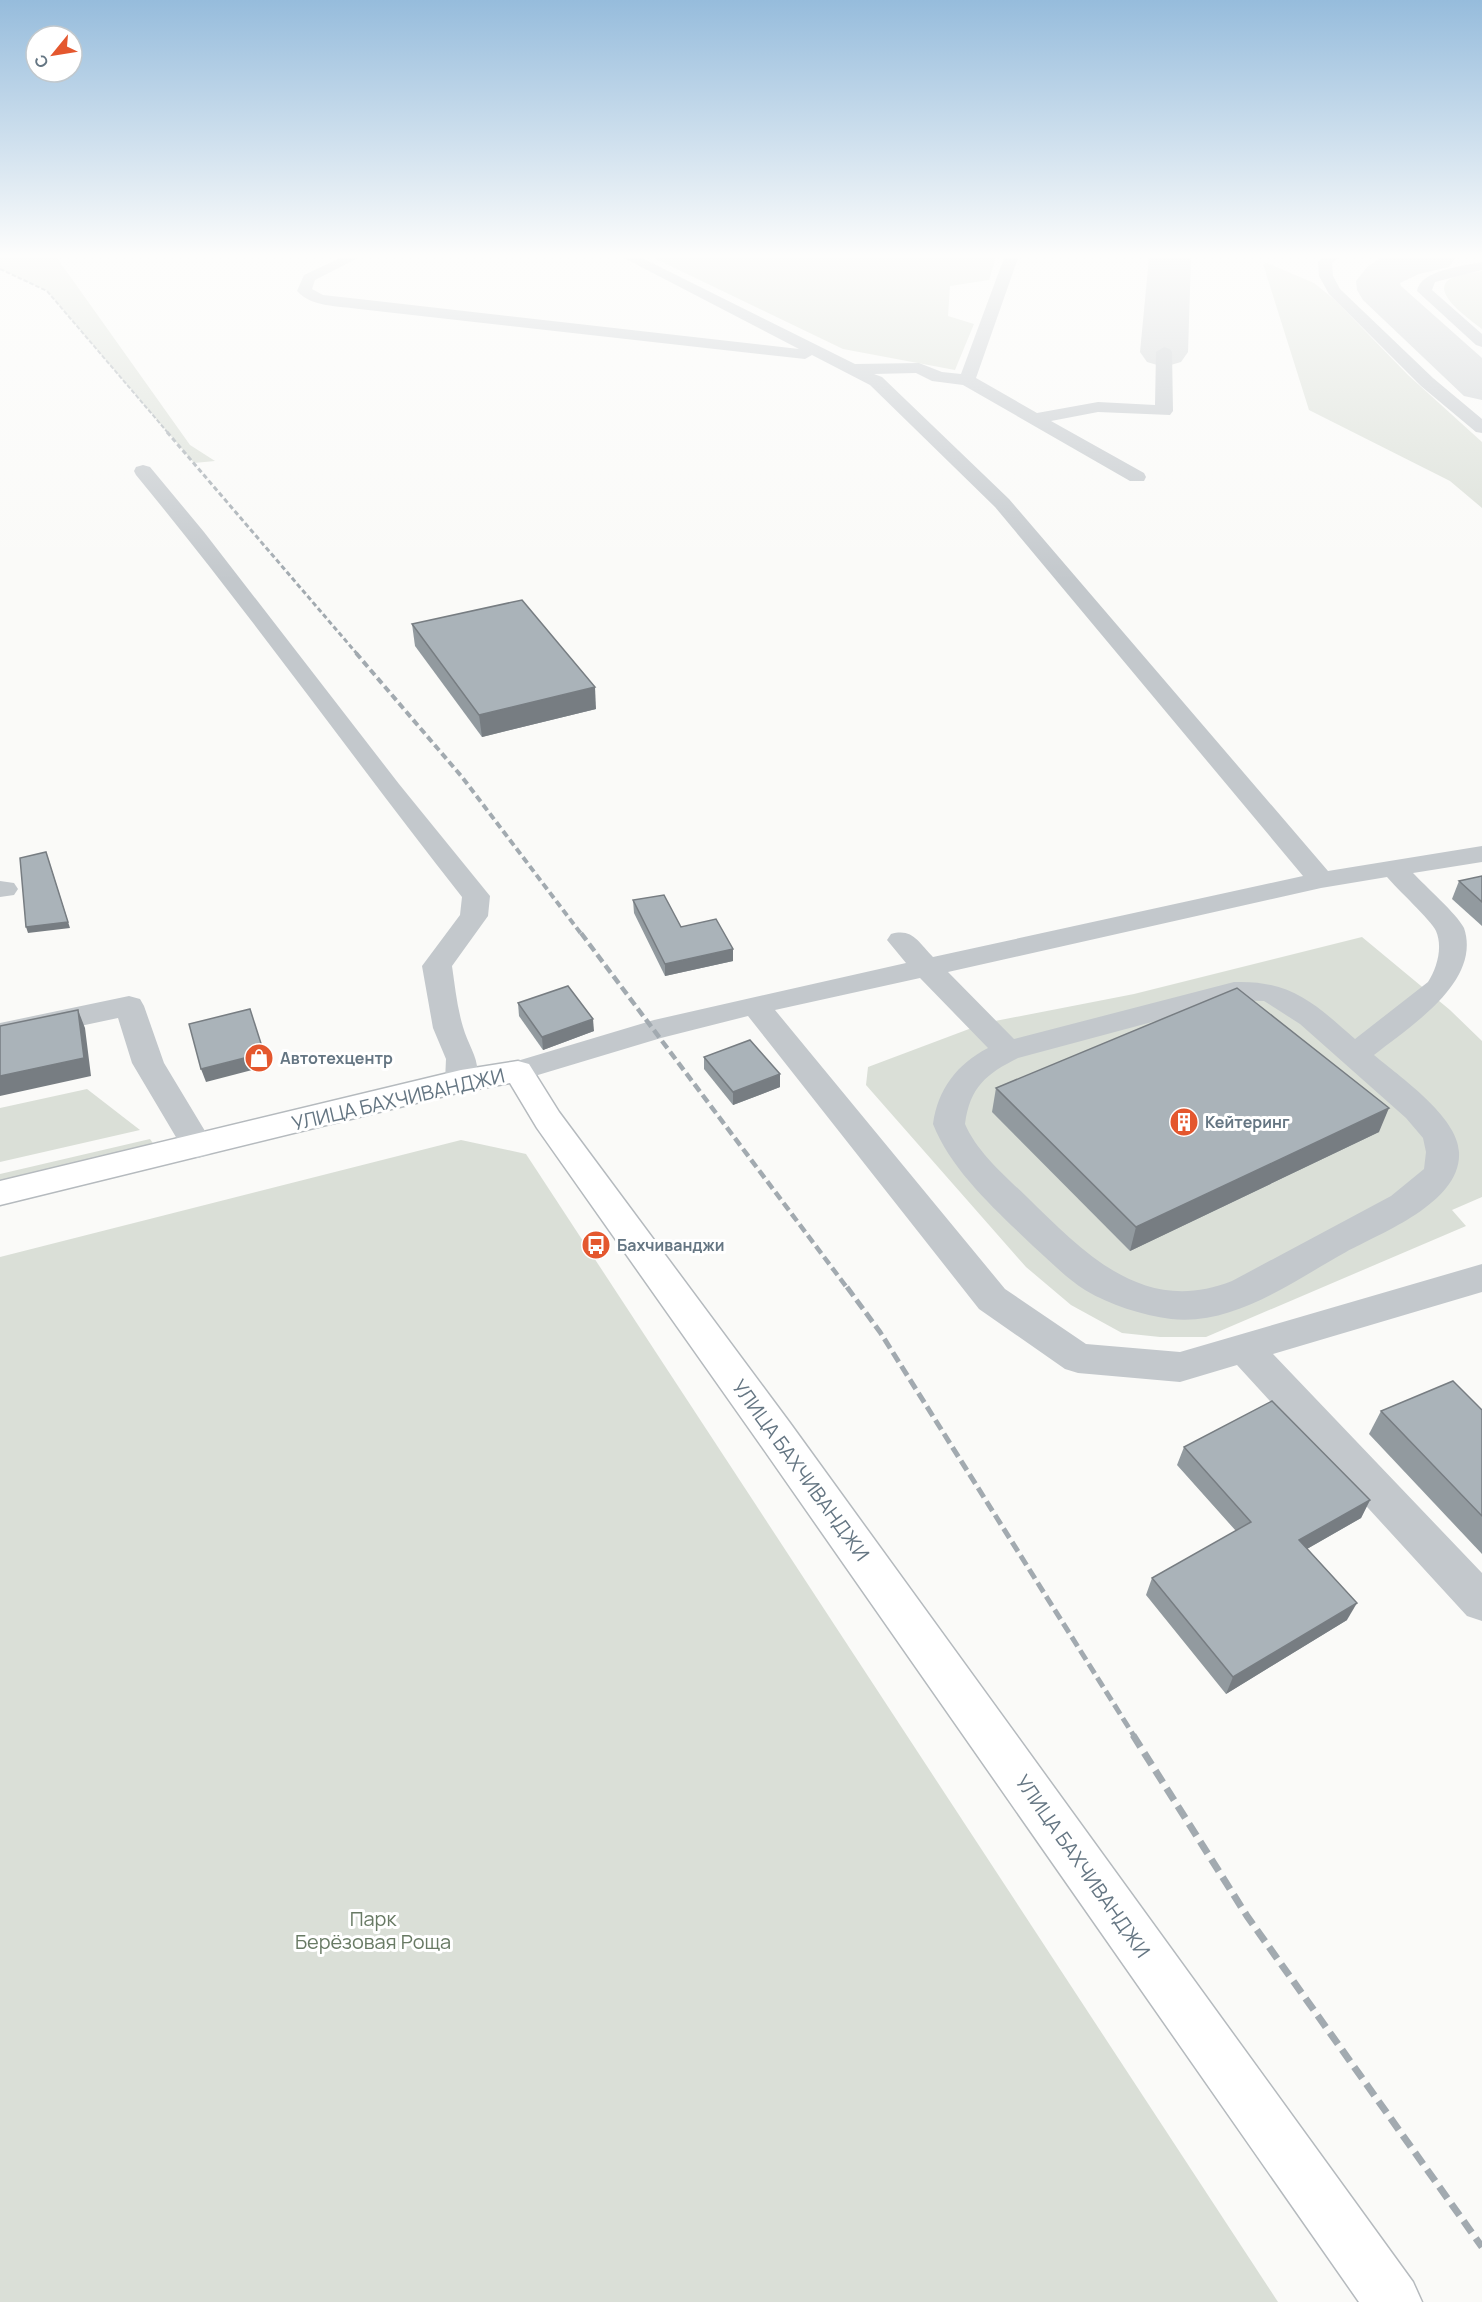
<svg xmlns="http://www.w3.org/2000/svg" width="1482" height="2302" viewBox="0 0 1482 2302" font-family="Manrope,sans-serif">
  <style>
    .green { fill: #dadfd7 }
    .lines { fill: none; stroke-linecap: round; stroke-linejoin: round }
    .taxiway { fill: #ced2d4; fill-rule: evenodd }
    .major-casing { stroke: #b5babe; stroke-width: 3 }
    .minor { fill: #c3c8cc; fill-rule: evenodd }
    .major { fill: #fff; fill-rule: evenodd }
    .rail-far5 { stroke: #a2aab0; stroke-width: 2; stroke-dasharray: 4.5 2; stroke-linecap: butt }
    .rail-far4 { stroke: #a2aab0; stroke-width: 3; stroke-dasharray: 5 3; stroke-linecap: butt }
    .rail-far3 { stroke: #a2aab0; stroke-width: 4; stroke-dasharray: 7 4; stroke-linecap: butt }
    .rail-far2 { stroke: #a2aab0; stroke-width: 4.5; stroke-dasharray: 9 4.5; stroke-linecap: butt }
    .rail-far1 { stroke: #a2aab0; stroke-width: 5; stroke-dasharray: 11 5; stroke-linecap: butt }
    .rail { stroke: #a2aab0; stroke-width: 7; stroke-dasharray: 14 7; stroke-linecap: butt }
    .wall { fill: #929a9f }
    .shaded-wall { fill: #777d82 }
    .building { fill: #aab3b9; stroke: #777d82; stroke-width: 1.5 }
    .labels { text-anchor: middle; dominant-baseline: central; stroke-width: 6; stroke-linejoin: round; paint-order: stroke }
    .poi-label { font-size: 16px; font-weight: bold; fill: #657683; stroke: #fff; text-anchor: start }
    .near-street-label { font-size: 20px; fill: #657683; stroke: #fff }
    .near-park-label { font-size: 20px; fill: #687a64; stroke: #fff }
  </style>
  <rect width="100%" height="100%" fill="#fafaf8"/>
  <g class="green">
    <path d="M0 258H57L190 445 215 461 194 463 47 291 0 269Z"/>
    <path d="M654 258H996L989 280 950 286 948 316 974 324 955 370 843 349Z"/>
    <path d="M1267 263 1314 283 1335 300 1408 375 1482 442V508L1450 481 1309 410 1263 264Z"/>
    <path d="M1482 271V329C1471 320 1424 289 1454 277 1462 274 1473 273 1482 271Z"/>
    <path d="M1362 937 1450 1010 1482 1041V1197L1452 1210 1466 1226 1206 1337H1160L1122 1333 1071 1305 1026 1267 866 1085 868 1067 985 1023 1134 994Z"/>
    <path d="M87 1089 140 1130 0 1162V1108Z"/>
    <path d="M150 1139 161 1155 0 1193V1174Z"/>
    <path d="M461 1140 526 1154 1278 2302H0V1257Z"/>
  </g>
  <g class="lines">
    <g class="taxiway">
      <path d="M1149 258H1191L1188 352 1181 362 1164 367 1147 362 1140 352Z"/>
      <path d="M1381 258H1455L1449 267 1419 274 1400 283 1401 286 1482 358V400L1464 396 1363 300 1357 290 1356 281 1368 266Z"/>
    </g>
    <g class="major-casing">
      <path id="major" d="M518 1061 529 1064 559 1112 790 1423 1413 2282 1422 2302H1359L762 1447 537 1128 510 1083 461 1092 0 1205V1181L461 1070Z"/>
    </g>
    <g class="minor">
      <path d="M340 258H358L315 280 312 289 323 295 359 299 799 349 624 258H642L855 364 919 363 942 372 961 374 1004 258H1018L976 378 1037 413 1098 402 1155 405 1156 352 1164 347 1170 349 1172 352 1173 411 1170 415 1098 412 1051 421 1144 473 1146 477 1144 481H1130L963 385 932 381 916 373 874 374 882 377 1009 499 1328 871 1482 846V862L1413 873C1425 886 1457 914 1464 928 1482 982 1409 1027 1374 1055 1399 1076 1458 1117 1459 1152 1462 1202 1383 1232 1346 1252 1293 1281 1235 1326 1171 1319 1142 1315 1110 1305 1085 1290 1066 1278 1050 1261 1033 1246 997 1211 952 1172 933 1124 938 1089 957 1064 988 1048L920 978 775 1010 1005 1289 1086 1344 1180 1352 1482 1264V1292L1273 1354 1482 1573V1621L1467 1616 1237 1365 1180 1382 1078 1373 1065 1369 979 1309 748 1016 661 1038 518 1081 507 1078 502 1071 507 1064 654 1020 906 963 887 940 891 934C913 928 918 942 933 957L1303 876 995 507 870 385 812 355 805 359 359 309C339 306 311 307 297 291L304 275ZM1387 877C1396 888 1432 921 1436 931 1443 947 1437 968 1428 982L1355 1039C1314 1003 1291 980 1234 982L1014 1039 948 972 1321 888ZM1234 1000 1264 1001 1300 1024 1406 1118 1423 1138 1426 1152 1424 1169 1391 1196 1232 1281C1144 1316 1085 1254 1027 1197 1005 1176 977 1152 965 1124 970 1087 986 1074 1018 1058Z"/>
      <path d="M1321 258H1337L1332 263 1333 276 1340 289 1433 378 1482 419V433L1476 432 1421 386 1329 294 1319 276 1318 262Z"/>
      <path d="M1482 262V270L1435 282 1432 290 1482 334V347L1476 345 1417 291C1420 270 1463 266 1482 262Z"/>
      <path d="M143 465 150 467 204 532 399 784 490 896 488 916 452 966C455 986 457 1007 463 1027 469 1049 486 1066 472 1089L461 1092 450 1089 445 1081 446 1059 433 1028 422 966 460 915 462 897C352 757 249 612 136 475L134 471 136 467Z"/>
      <path d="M0 881 14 883 18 889 14 895 0 897Z"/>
      <path d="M129 996 140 999 144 1006 164 1063 214 1146 210 1154 198 1158 186 1154 132 1063 118 1018 0 1043V1023Z"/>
    </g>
    <use href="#major" class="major"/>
    <path class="rail-far5" d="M0 269 47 291 169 434"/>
    <path class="rail-far4" d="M167 432 358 655"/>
    <path class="rail-far3" d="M356 653 462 777 582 935"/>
    <path class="rail-far2" d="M581 933 848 1289"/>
    <path class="rail-far1" d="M847 1287 880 1332 1134 1736"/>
    <path class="rail" d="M1133 1735 1247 1916 1482 2247"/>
  </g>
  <g class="wall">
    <path d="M412 624 596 709 482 737 415 646Z"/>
    <path d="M1482 876V926L1452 899 1459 881Z"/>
    <path d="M633 900 681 927 733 949V961L665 976 634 913Z"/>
    <path d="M518 1003 594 1031 543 1050 519 1016Z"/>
    <path d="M704 1057 780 1087 733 1105 704 1069Z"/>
    <path d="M996 1088 1379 1132 1130 1251 992 1112Z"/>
    <path d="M1482 1410V1554L1369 1434 1381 1411Z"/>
    <path d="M1184 1447 1370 1500 1361 1518 1307 1549 1347 1620 1226 1694 1146 1595 1152 1578 1236 1531 1177 1465Z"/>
  </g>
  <g class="shaded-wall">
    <path d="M595 687 596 709 482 737 479 715Z"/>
    <path d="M48 858 70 928 28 933 26 927Z"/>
    <path d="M733 949V961L665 976V964Z"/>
    <path d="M78 1010 85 1028 91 1076 0 1096V1076Z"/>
    <path d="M593 1019 594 1031 543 1050 542 1037Z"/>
    <path d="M264 1053 268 1066 206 1082 201 1069Z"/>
    <path d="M780 1074V1087L733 1105V1092Z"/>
    <path d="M1389 1108 1379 1132 1130 1251 1136 1227Z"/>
    <path d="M1370 1500 1361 1518 1291 1558 1299 1540Z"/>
    <path d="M1357 1603 1347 1620 1226 1694 1233 1677Z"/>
  </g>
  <g class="building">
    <path d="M522 600 595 687 479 715 412 624Z"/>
    <path d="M46 852 68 922 26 927 20 858Z"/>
    <path d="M1482 876V902L1459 881Z"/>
    <path d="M664 895 681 927 716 919 733 949 665 964 633 900Z"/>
    <path d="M568 986 593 1019 542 1037 518 1003Z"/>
    <path d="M1237 988 1389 1108 1136 1227 996 1088Z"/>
    <path d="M250 1009 264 1053 201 1069 189 1024Z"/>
    <path d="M78 1010 84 1058 0 1076V1026Z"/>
    <path d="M750 1040 780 1074 733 1092 704 1057Z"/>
    <path d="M1453 1381 1482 1410V1516L1381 1411Z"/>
    <path d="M1272 1401 1370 1500 1299 1540 1357 1603 1233 1677 1152 1578 1251 1522 1184 1447Z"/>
  </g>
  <linearGradient id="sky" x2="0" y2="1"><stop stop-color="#96bcdc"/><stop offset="0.44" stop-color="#fdfdfc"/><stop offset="1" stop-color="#fdfdfc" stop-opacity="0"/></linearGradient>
  <rect width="1482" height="580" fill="url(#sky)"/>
  <defs>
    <g id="shop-disc" transform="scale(1.5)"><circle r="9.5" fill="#e4572e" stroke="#fff"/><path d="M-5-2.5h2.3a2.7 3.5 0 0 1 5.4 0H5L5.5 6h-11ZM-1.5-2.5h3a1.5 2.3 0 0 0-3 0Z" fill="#fff"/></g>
    <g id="building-disc" transform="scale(1.5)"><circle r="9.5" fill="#e4572e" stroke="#fff"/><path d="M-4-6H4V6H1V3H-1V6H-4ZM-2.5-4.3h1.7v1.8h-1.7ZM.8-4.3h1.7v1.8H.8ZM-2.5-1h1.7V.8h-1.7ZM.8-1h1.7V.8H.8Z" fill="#fff"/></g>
    <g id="bus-disc" transform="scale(1.5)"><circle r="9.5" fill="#e4572e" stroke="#fff"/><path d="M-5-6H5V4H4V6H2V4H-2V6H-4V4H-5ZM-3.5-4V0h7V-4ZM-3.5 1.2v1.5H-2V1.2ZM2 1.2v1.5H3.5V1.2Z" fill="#fff"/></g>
  </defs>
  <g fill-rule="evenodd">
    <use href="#shop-disc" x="259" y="1058"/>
    <use href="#building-disc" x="1184" y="1122"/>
    <use href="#bus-disc" x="596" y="1245"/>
  </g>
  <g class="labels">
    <g class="poi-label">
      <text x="280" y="1058">Автотехцентр</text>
      <text x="1205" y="1122">Кейтеринг</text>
      <text x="617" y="1245">Бахчиванджи</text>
    </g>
    <g class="near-street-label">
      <text transform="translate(398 1099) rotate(-13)">УЛИЦА БАХЧИВАНДЖИ</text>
      <text transform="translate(801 1470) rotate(54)">УЛИЦА БАХЧИВАНДЖИ</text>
      <text transform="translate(1083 1866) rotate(55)">УЛИЦА БАХЧИВАНДЖИ</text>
    </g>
    <g class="near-park-label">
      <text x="373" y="1918">Парк<tspan x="373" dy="23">Берёзовая Роща</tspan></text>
    </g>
  </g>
  <g transform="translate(54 54) rotate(240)"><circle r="28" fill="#ffffff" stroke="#c1c8cd" stroke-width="1.5"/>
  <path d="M0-4.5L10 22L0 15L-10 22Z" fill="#e4572e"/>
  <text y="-9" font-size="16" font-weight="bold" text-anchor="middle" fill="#657683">С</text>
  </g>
</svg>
